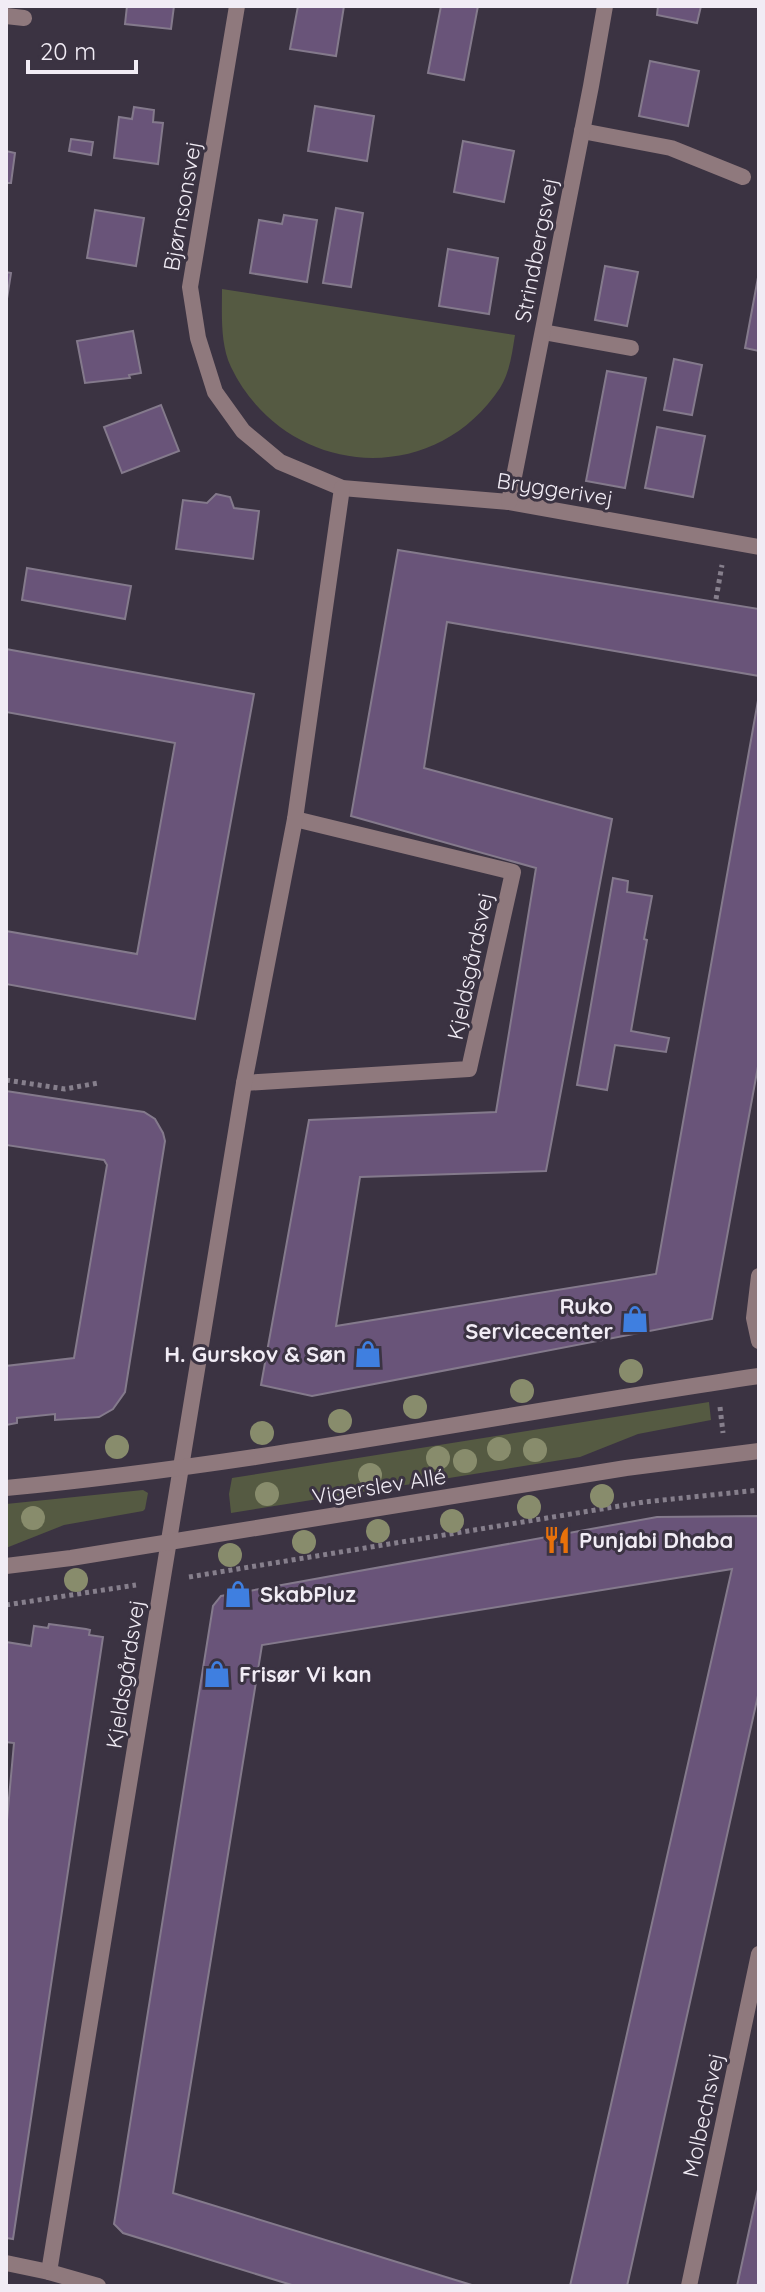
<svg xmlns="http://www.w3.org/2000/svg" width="765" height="2292" viewBox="0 0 765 2292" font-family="Quicksand,sans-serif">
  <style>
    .green { fill: #555a42 }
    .building { fill: #695479; stroke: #847a8c; stroke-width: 2 }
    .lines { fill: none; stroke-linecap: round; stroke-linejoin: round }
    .path { stroke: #867f8c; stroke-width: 5; stroke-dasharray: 4 4; stroke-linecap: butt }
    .service { stroke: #8f797d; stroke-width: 16 }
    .minor { stroke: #8f797d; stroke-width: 16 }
    .tertiary { stroke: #8f797d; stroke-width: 16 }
    .tree { fill: #888c6c }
    .labels { text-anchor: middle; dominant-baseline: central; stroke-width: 6; stroke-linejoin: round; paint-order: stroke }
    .street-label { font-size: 22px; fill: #f1ecf5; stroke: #3b3342 }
    .poi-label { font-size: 22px; font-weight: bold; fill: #f1ecf5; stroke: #3b3342; text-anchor: start }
  </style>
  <rect width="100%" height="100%" fill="#3b3342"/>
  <g class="green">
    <path d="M222 289 515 335C512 353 510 372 500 388 432 491 284 477 231 367 220 344 222 314 222 289Z"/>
    <path d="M709 1402 711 1420 638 1434 580 1457 231 1513 229 1494 232 1478Z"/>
    <path d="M143 1490 148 1493 145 1509 143 1511 64 1525 6 1548V1504Z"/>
  </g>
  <g class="building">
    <path d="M127 6H174L171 29 125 24Z"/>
    <path d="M298 6H344L336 56 290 49Z"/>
    <path d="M441 6H478L464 80 428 73Z"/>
    <path d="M658 6H701L697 23 657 15Z"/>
    <path d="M650 61 699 71 688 126 639 116Z"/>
    <path d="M315 106 374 116 367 161 308 151Z"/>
    <path d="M134 107 154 110 153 122 163 123 158 164 114 158 119 117 132 119Z"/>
    <path d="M71 139 93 142 91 155 69 151Z"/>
    <path d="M463 141 514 151 504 202 454 192Z"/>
    <path d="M6 151 15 153 11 183H6Z"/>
    <path d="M336 208 363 213 351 287 323 283Z"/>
    <path d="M95 210 144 218 136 266 87 258Z"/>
    <path d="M284 215 317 220 307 282 250 273 259 220 282 224Z"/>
    <path d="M448 249 498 258 489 314 439 306Z"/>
    <path d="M605 266 638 272 627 326 595 320Z"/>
    <path d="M6 272 11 273 6 305Z"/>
    <path d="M759 272V351L745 348Z"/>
    <path d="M133 331 141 373 129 375 130 378 85 383 77 341Z"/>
    <path d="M674 359 702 365 692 415 664 410Z"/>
    <path d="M607 371 646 378 625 488 586 481Z"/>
    <path d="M161 405 179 451 122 473 104 427Z"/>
    <path d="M657 427 705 436 693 497 645 488Z"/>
    <path d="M216 494 230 497 234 508 259 511 253 559 176 549 183 500 207 503Z"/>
    <path d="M398 550 759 609V676L447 622 424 768 612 819 546 1171 360 1177 336 1326 656 1274 759 695V1061L712 1319 312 1396 261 1385 309 1120 496 1112 536 868 351 816Z"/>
    <path d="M27 568 131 586 125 619 22 600Z"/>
    <path d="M6 649 254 694 195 1019 6 984V931L137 954 175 743 6 712Z"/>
    <path d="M613 878 628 881 627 892 652 896 644 939 647 940 631 1031 669 1038 666 1052 615 1045 607 1090 577 1085Z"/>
    <path d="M6 1091 144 1112 155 1119 163 1133 165 1141 125 1392 113 1409 99 1417 55 1420V1414L17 1418V1423L6 1425V1366L74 1358 107 1165 104 1160 6 1145Z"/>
    <path d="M759 1516V1691L627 2286H570L732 1569 262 1645 173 2193 475 2286H295L123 2233 114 2224 213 1606 221 1596 657 1517Z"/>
    <path d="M49 1624 86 1629 90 1630 89 1635 103 1637 13 2239 6 2238V1831L14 1743 6 1742V1642L31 1646 34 1626 48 1628Z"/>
    <path d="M759 2185V2286H737Z"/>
  </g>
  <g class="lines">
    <g class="path">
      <path d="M716 599 722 565"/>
      <path d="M6 1080 65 1089 98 1083"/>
      <path d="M720 1407 723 1433"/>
      <path d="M189 1577 644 1502 759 1490"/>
      <path d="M6 1605 136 1585"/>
    </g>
    <g class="service">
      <path d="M6 16 24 18"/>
      <path d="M582 131 671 148 743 177"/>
      <path d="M543 332 631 348"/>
      <path d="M244 1083 469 1069 513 872 295 819"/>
      <path d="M6 2263 49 2272"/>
    </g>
    <g class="minor">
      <path d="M237 6 190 287 198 338 215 392 243 431 280 462 342 488 509 502 759 547"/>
      <path d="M509 502 591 86 605 6"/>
      <path d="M759 1276 754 1318 759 1341"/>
      <path d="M98 2286 49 2272 244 1083 295 819 342 488"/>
      <path d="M689 2286 759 1954"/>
    </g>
    <g class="tertiary">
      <path d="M6 1488C259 1464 508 1413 759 1376"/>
      <path d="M6 1566 71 1558 626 1468 759 1451"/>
    </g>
  </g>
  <g class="tree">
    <circle cx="631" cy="1371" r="12"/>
    <circle cx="522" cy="1391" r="12"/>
    <circle cx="415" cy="1407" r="12"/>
    <circle cx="340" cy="1421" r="12"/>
    <circle cx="262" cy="1433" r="12"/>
    <circle cx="117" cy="1447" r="12"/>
    <circle cx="499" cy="1449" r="12"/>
    <circle cx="535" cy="1450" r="12"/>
    <circle cx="438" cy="1458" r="12"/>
    <circle cx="465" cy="1461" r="12"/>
    <circle cx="370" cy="1475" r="12"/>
    <circle cx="267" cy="1494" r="12"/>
    <circle cx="602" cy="1496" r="12"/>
    <circle cx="529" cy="1507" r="12"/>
    <circle cx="33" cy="1518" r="12"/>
    <circle cx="452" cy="1521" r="12"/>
    <circle cx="378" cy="1531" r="12"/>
    <circle cx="304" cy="1542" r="12"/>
    <circle cx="230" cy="1555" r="12"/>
    <circle cx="76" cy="1580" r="12"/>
  </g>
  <defs>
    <g id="shop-bare" transform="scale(2.16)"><path d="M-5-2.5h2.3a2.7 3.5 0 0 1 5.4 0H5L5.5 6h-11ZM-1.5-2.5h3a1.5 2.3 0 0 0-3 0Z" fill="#3f7fe0" stroke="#3b3342" stroke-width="2.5" paint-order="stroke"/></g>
    <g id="restaurant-bare" transform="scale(2.16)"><path d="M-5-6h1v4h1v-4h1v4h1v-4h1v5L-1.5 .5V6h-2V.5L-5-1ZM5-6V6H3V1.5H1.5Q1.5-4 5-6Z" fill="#e8710a" stroke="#3b3342" stroke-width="2.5" paint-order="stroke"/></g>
  </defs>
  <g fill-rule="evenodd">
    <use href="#shop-bare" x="635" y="1319"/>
    <use href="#shop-bare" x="368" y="1354"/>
    <use href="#restaurant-bare" x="557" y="1540"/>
    <use href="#shop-bare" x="238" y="1594"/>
    <use href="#shop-bare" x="217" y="1674"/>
  </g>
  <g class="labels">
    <g class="street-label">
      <text transform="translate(182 206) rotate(-80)">Bjørnsonsvej</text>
      <text transform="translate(536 250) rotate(-79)">Strindbergsvej</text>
      <text transform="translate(555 489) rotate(9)">Bryggerivej</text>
      <text transform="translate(470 966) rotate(-78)">Kjeldsgårdsvej</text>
      <text transform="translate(379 1486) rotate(-9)">Vigerslev Allé</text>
      <text transform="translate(125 1674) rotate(-81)">Kjeldsgårdsvej</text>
      <text transform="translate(703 2115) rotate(-78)">Molbechsvej</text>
    </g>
    <g class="poi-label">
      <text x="613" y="1306" text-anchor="end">Ruko<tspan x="613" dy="25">Servicecenter</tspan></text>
      <text x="346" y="1354" text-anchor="end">H. Gurskov &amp; Søn</text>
      <text x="579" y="1540">Punjabi Dhaba</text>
      <text x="260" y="1594">SkabPluz</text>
      <text x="239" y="1674">Frisør Vi kan</text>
    </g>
  </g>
  <rect width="765" height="2292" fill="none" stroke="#f1ecf5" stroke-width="16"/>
  <path d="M28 60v12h108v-12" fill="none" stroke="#f1ecf5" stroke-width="4"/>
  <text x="40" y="60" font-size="24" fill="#f1ecf5" stroke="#3b3342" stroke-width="6" paint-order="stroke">20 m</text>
</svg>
